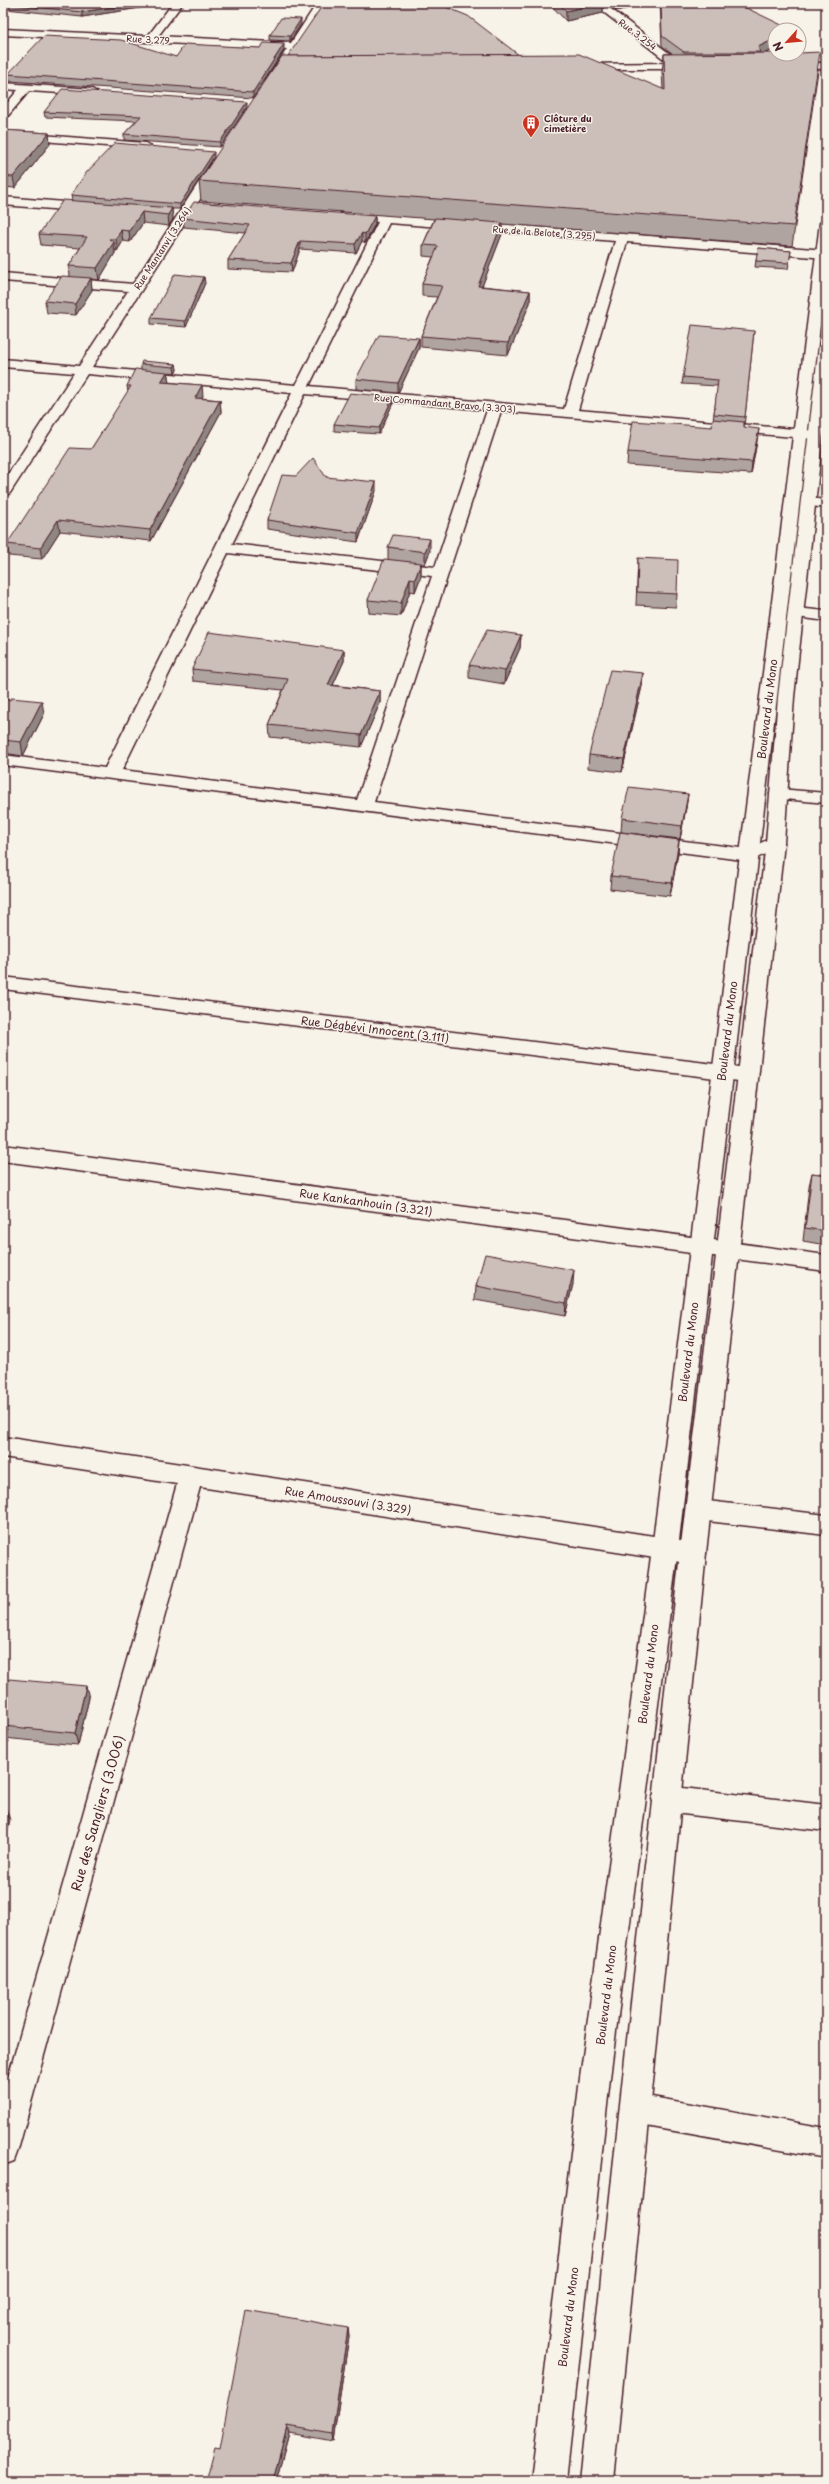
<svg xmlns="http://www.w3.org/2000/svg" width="829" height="2484" viewBox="0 0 829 2484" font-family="'Playpen Sans',sans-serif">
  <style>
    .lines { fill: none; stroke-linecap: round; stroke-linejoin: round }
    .street-casing { stroke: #4a1f2b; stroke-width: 3 }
    .primary-casing { stroke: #4a1f2b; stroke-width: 3 }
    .street { fill: #f7f3e8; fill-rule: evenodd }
    .primary { fill: #f7f3e8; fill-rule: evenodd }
    .wall { fill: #afa49f; stroke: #4a1f2b }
    .shaded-wall { fill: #8f8682; stroke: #4a1f2b }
    .building { fill: #ccbfb9; stroke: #4a1f2b }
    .labels { text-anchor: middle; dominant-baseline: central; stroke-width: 3; stroke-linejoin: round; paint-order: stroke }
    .far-street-label { font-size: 9px; fill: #4a1f2b; stroke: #f7f3e8 }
    .far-poi-label { font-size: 9px; font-weight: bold; fill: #4a1f2b; stroke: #f7f3e8; text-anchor: start }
    .street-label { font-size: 11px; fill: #4a1f2b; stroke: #f7f3e8 }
    .near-street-label { font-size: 13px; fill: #4a1f2b; stroke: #f7f3e8 }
  </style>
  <rect width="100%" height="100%" fill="#f7f3e8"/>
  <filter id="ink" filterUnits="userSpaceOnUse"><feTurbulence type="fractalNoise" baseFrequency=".025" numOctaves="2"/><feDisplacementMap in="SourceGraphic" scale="8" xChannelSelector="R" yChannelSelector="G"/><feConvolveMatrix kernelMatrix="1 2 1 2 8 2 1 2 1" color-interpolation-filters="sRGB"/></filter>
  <g filter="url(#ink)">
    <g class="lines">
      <g class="street-casing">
        <g id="street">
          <path d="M173 3H183L158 36 291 43 317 3H327L276 81 271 84 266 81 287 49 3 35V29L148 36Z"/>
          <path d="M592 3H603L682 63H693L698 66 693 69H575V65L579 64 669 63Z"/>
          <path d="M789 63H826V69L785 68 784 66Z"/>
          <path d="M3 83 92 89 97 92 92 95 29 91 7 117 3 118V108L18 90 3 89Z"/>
          <path d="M3 132 145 143 151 146 145 149 3 138Z"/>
          <path d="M216 162 222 165 92 367 296 385 378 222 341 219V213L345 212 826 250V258L627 242 578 410 816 431 823 435 816 439 501 411 374 802 748 849 769 839H781L784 843 781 847 750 861 3 765V755L105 768 292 393 87 374 10 493 3 497V482L74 373 3 367V359L79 366 128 291 3 281V273L133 284 210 165ZM389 223 615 241 564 409 309 386ZM305 394 487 410 435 567 232 544ZM228 553 432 576 357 800 122 770Z"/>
          <path d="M3 197 89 204 95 208 89 212 3 205Z"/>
          <path d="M809 498 826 500V508L804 505 802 502 804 499Z"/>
          <path d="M796 608 826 611V621L790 616 788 613Z"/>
          <path d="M779 789 826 793V803L773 798 770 794 773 790Z"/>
          <path d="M3 977 747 1068 754 1070 757 1075 754 1080 747 1082 3 989Z"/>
          <path d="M3 1145 826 1255V1271L3 1161Z"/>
          <path d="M3 1437 693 1542 702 1545 706 1553 702 1561 693 1564 200 1487 18 2150 14 2161 3 2165V2095L177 1484 3 1457Z"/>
          <path d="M699 1500 826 1515V1535L699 1520 690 1517 687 1510 690 1503Z"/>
          <path d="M666 1786 826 1805V1831L666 1812 656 1808 652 1799 656 1790Z"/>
          <path d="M635 2094 826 2128V2158L635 2124 624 2120 620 2109 624 2098Z"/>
        </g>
      </g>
      <g class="primary-casing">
        <g id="primary">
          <path d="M826 219V274L678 1549 610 2078 566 2481H532L580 2078 652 1549 820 223Z"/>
          <path d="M826 341V405L794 697 784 843 706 1553 613 2481H579L680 1553 766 843 778 697 819 345Z"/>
        </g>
      </g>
      <use href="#street" class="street"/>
      <use href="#primary" class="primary"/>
    </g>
    <g class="wall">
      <path d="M549 3H603V13L566 21Z"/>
      <path d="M605 3H653L615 11Z"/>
      <path d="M660 3H736L775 30V49L766 53 818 71 792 246 502 224V234L482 286 530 291V303L508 355 421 347V336L437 297 422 296V284L433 257 423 256V245L434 219 201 201 199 181 288 56 519 55 663 90 662 72 664 54 672 53 662 46Z"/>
      <path d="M5 4H165L82 17 6 9Z"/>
      <path d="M301 24 290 41 270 40V35Z"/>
      <path d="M284 50 253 98 9 81 8 74 176 57Z"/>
      <path d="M247 107 220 147 124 140V134L136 121 45 117 44 112Z"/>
      <path d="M3 130 49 133 50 144 15 188 3 187Z"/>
      <path d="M214 157 180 209H172L173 219 169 226 143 223 130 242 123 241 117 251 115 250V253L99 280 91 279 92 290 76 315 47 313 45 301 70 276 69 266 80 248 41 245 39 234 72 201 71 195Z"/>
      <path d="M375 216V224L365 243 362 241 356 253 300 249 292 272 228 269V260L245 233 184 227 183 218Z"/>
      <path d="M758 248 791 251 788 269 755 267Z"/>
      <path d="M205 283 186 327 151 324V318Z"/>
      <path d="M754 331 744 427 757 441 751 474 627 465 628 452 712 427 718 386 682 384 683 377Z"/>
      <path d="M419 338V348L398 393 356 389V379Z"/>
      <path d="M141 364H176L177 370 175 373 168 372V382L203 396 201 398 220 400 221 412 151 541 60 531 42 559 9 556 7 544 91 449 128 392 127 386 141 370Z"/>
      <path d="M393 397V403L379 434 334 431V424Z"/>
      <path d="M326 477 376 491 358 542 267 529V520Z"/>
      <path d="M388 547 430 551 425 564H421V576L415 592 410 591 401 616 369 613 368 600 388 560Z"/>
      <path d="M638 558 677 594 676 607 636 605Z"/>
      <path d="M521 635 520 648 504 684 469 678V665Z"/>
      <path d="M344 650V661L333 685 380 691V703L361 747 270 737 269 725 283 690 193 681 192 669Z"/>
      <path d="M643 673 642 686 622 772 588 768 589 755Z"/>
      <path d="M3 699 10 700 44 714 23 756 3 753Z"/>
      <path d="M688 794 686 808 680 839 621 832 622 818Z"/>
      <path d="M679 840 678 853 670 896 610 889 611 876Z"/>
      <path d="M812 1173 826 1175V1245L803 1241 809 1186Z"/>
      <path d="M573 1284 565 1316 475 1300 476 1286Z"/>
      <path d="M89 1698 78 1745 3 1738V1704Z"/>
      <path d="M348 2328 349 2336 333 2441 289 2433 276 2481H206L220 2448Z"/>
    </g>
    <g class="shaded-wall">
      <path d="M138 3H165V4L82 17V12Z"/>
      <path d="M603 3V13L566 21V11Z"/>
      <path d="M616 3H653L615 11Z"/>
      <path d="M301 19V24L290 41V36Z"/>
      <path d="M775 39V49L759 56 760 52 758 47Z"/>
      <path d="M284 44V50L253 98V92Z"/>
      <path d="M247 102V107L220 147V142Z"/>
      <path d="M49 133 50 144 15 188 13 177Z"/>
      <path d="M214 152V157L180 209V204Z"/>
      <path d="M172 208 173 219 169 226 168 215Z"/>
      <path d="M142 212 143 223 130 242 129 231Z"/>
      <path d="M375 216V224L365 243V234Z"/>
      <path d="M502 223V234L478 297V286Z"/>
      <path d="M121 230 123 241 117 251 116 239Z"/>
      <path d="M362 233V241L356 253 355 244Z"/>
      <path d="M300 241V249L292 272 291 263Z"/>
      <path d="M114 242 115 253 99 280 97 268Z"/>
      <path d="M204 277 205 283 186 327 185 321Z"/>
      <path d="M91 278 92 290 76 315 75 304Z"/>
      <path d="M530 291V303L508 355V343Z"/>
      <path d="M419 338V348L398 393V383Z"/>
      <path d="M176 364 177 370 175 373 174 367Z"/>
      <path d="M167 372 169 383 161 382Z"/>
      <path d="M202 385 203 396 196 409 195 398Z"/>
      <path d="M393 397V403L379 434V428Z"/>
      <path d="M220 400 221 412 151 541 150 530Z"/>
      <path d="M759 429 757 441 751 474 752 462Z"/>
      <path d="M376 482V491L358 542V533Z"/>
      <path d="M58 520 60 531 42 559 40 548Z"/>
      <path d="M430 539V551L425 564V552Z"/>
      <path d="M421 563V576L415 592V579Z"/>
      <path d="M410 578V591L401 616V603Z"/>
      <path d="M521 635 520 648 504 684 505 671Z"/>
      <path d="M344 650V661L328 696V685Z"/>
      <path d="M643 673 642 686 622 772 624 759Z"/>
      <path d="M380 691V703L361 747V735Z"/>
      <path d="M42 701 44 714 23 756 21 742Z"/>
      <path d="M688 794 686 808 680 839 682 826Z"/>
      <path d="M679 840 678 853 670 896 672 883Z"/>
      <path d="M574 1270 573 1284 565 1316 566 1303Z"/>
      <path d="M86 1686 89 1698 78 1745 75 1733Z"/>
      <path d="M6 1809 10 1820 3 1849V1821Z"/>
      <path d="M348 2328 349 2336 333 2441 332 2434Z"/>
      <path d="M287 2426 289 2433 276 2481H273Z"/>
    </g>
    <g class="building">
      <path d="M7 3H138L82 12 5 4Z"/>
      <path d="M324 3H436L468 16 519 55 288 56Z"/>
      <path d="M559 3H603L566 11Z"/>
      <path d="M661 3H736L792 30H775V39L758 47 760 52H684L662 36Z"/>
      <path d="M281 18 301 19 290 36 270 35Z"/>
      <path d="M44 36 121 40 176 57 185 44 260 48 264 43 284 44 253 92 8 74Z"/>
      <path d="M820 52 794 226 199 181 282 56 579 54 665 90 664 54 775 53V54H799V53Z"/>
      <path d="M62 89 247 102 220 142 124 134 141 116 44 112Z"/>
      <path d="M3 130 49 133 13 177 3 176Z"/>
      <path d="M115 143 214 152 180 204 71 195 86 173Z"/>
      <path d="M63 200 172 208 168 215 142 212 129 231 121 230 116 239H109L114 242 97 268 69 266 87 237 39 234Z"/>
      <path d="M194 202 375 216 365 234 362 233 355 244 300 241 291 263 228 260 250 225 183 218Z"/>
      <path d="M435 218 502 223 478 286 530 291 508 343 421 336 442 286 422 284 438 246 423 245Z"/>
      <path d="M758 248 791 251 789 263 756 261Z"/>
      <path d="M175 274 204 277 185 321 151 318Z"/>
      <path d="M62 276 91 278 75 304 45 301Z"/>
      <path d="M692 325 754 331 745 417 714 414 718 380 683 377Z"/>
      <path d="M379 335 419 338 398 383 356 379Z"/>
      <path d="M142 361 176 364 174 367 141 364Z"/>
      <path d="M135 369 167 372 161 382 202 385 195 398 220 400 150 530 58 520 40 548 7 544 70 448 91 449 131 386H127Z"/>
      <path d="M350 393 393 397 379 428 334 424Z"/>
      <path d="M713 419 744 422V427L759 429 752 462 628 452 633 421 712 427Z"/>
      <path d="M313 458 326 477 376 482 358 533 267 520 282 475 296 476Z"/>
      <path d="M393 535 430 539 425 552 388 547Z"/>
      <path d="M638 558 678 560 677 594 637 592Z"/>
      <path d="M384 559 421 563 415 579 410 578 401 603 368 600Z"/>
      <path d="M487 630 521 635 505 671 469 665Z"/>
      <path d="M209 632 344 650 328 685 380 691 361 735 269 725 288 679 192 669Z"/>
      <path d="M610 670 643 673 624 759 589 755Z"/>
      <path d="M11 698 42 701 21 742 3 740V699L10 700Z"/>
      <path d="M629 787 688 794 682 826 622 818Z"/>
      <path d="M620 832 679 840 672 883 611 876Z"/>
      <path d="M812 1173 826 1175V1231L805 1228Z"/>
      <path d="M485 1254 574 1270 566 1303 476 1286Z"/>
      <path d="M9 1679 86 1686 75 1733 3 1726V1704Z"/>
      <path d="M3 1809H6L3 1821Z"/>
      <path d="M246 2310 348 2328 332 2434 287 2426 273 2481H206L215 2447 220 2448Z"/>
    </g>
  </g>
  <defs>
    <g id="building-pin" transform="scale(0.9)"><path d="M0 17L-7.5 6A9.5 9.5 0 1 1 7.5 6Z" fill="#c8321e" stroke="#f7f3e8"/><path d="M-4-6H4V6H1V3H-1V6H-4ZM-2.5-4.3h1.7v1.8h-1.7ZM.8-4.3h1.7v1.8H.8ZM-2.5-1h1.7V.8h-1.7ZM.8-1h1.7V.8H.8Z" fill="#fff"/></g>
  </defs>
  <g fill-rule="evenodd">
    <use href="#building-pin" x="531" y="123"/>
  </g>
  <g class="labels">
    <g class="far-street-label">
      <text transform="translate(638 34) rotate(37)">Rue 3.254</text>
      <text transform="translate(148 39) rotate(3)">Rue 3.279</text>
      <text transform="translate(544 232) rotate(4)">Rue de la Belote (3.295)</text>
      <text transform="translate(162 248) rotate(-57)">Rue Mantanvi (3.264)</text>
      <text transform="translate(445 403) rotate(5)">Rue Commandant Bravo (3.303)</text>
    </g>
    <g class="far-poi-label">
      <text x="544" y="118">Clôture du<tspan x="544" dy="10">cimetière</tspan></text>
    </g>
    <g class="street-label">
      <text transform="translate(767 709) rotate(-83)">Boulevard du Mono</text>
      <text transform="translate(375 1029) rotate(7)">Rue Dégbévi Innocent (3.111)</text>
      <text transform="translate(727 1031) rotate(-83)">Boulevard du Mono</text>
      <text transform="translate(366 1202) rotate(8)">Rue Kankanhouin (3.321)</text>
      <text transform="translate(688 1352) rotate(-83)">Boulevard du Mono</text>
      <text transform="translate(348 1500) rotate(9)">Rue Amoussouvi (3.329)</text>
      <text transform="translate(648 1674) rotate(-83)">Boulevard du Mono</text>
      <text transform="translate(606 1995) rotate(-83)">Boulevard du Mono</text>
      <text transform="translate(568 2317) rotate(-83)">Boulevard du Mono</text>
    </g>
    <g class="near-street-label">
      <text transform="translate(97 1813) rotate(-74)">Rue des Sangliers (3.006)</text>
    </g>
  </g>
  <rect width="829" height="2484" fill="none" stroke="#f7f3e8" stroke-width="16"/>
  <rect x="8" y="8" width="813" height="2468" fill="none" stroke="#4a1f2b" stroke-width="1.5" filter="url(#ink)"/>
  <g transform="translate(787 42) rotate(243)"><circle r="19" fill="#f7f3e8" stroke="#b29e9c"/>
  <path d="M0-3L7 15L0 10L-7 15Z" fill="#c8321e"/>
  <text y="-6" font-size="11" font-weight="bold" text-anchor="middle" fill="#4a1f2b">N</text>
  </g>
</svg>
